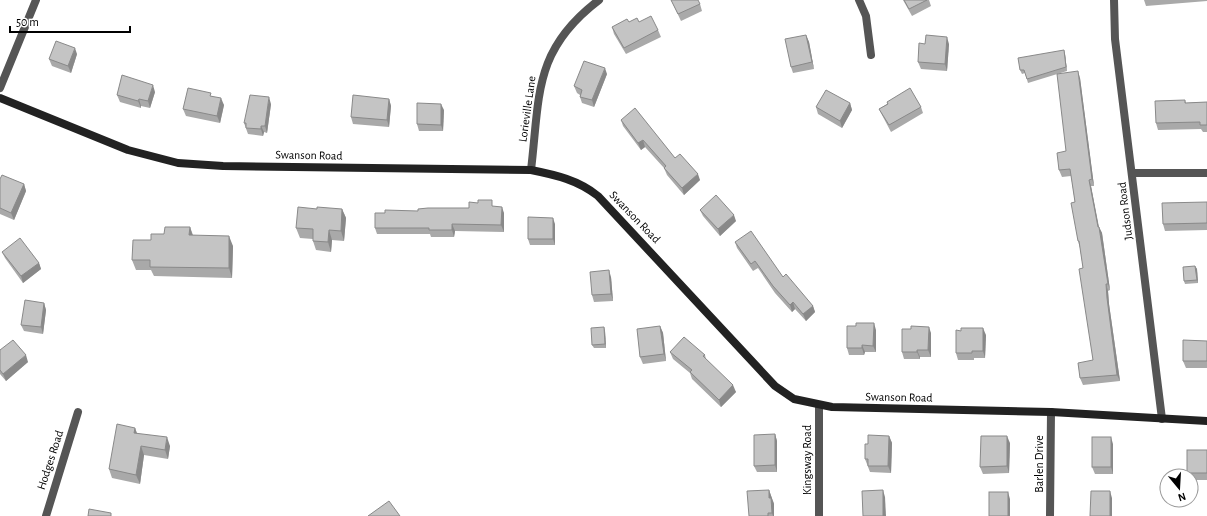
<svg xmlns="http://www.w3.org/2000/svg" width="1207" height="516" viewBox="0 0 1207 516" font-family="'Alegreya Sans',sans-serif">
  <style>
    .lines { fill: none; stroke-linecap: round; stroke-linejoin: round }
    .street { stroke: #555; stroke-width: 8 }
    .secondary { stroke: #222; stroke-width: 8 }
    .wall { fill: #a9a9a9 }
    .shaded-wall { fill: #898989 }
    .building { fill: #c4c4c4; stroke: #898989 }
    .labels { text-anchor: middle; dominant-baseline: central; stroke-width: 3.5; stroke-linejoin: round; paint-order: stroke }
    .street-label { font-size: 12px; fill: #000; stroke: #fff }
  </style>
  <rect width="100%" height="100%" fill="#fff"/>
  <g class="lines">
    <g class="street">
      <path d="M859 0 866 16 871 55"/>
      <path d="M1114 0 1115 39 1162 419"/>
      <path d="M0 88 36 0"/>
      <path d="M531 170C540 95 533 50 599 0"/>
      <path d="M1133 173H1207"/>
      <path d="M819 405V516"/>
      <path d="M46 516 78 412"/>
      <path d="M1050 516 1051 412"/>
    </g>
    <path class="secondary" d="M0 98 128 150 178 163 223 166 531 170C556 175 578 180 598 196L775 386 794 399 832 407 1051 412 1207 421"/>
  </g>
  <g class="wall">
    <path d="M671 0 700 4 702 11 681 21Z"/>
    <path d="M903 0H929L931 6 912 16Z"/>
    <path d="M1144 0H1207V1L1146 6Z"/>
    <path d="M629 22H639L658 30 661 37 626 54 614 34 612 27Z"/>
    <path d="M806 35 809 42 814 69 793 73 791 67Z"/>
    <path d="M925 44H949L947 71 921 69 918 62Z"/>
    <path d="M1064 50 1065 54 1067 71 1028 83 1025 73 1022 74 1020 70Z"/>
    <path d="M77 54 71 73 52 66 49 59Z"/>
    <path d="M607 74 594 107 582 103 580 97V95L577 93 574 86Z"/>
    <path d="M1080 78 1094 186H1091L1099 227 1102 233 1110 290 1108 291 1109 304 1120 381 1083 385 1080 378 1093 360 1083 268 1080 248 1078 241 1075 202 1071 176 1062 177 1059 170 1066 151Z"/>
    <path d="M155 92 150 108 141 106V108L120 102 117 95Z"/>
    <path d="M212 96 224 105 220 123 186 116 183 109Z"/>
    <path d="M389 99 391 106 389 127 353 124 351 117Z"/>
    <path d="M1185 100 1186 103 1207 102V132H1203L1201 129 1158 130 1156 123Z"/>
    <path d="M887 102 921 107 923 113 891 132 882 115 879 109 887 104Z"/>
    <path d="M850 103 852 110 842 128 818 114 816 107Z"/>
    <path d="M271 104 267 133 264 132 263 136 248 134 244 123Z"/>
    <path d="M444 110 443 131H419L417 124Z"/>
    <path d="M621 120 675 158 700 180 684 195 667 175 664 168 645 147 641 150 623 126Z"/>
    <path d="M0 179 24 184 26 191 14 220 0 214Z"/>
    <path d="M1207 202V230L1165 231 1163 224Z"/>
    <path d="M494 207 504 213V232L455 231 454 237H431L430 234H377L375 228 385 213Z"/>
    <path d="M317 209H342L346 218 344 241 332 240 331 252 316 250 313 241V239L300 238 296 228Z"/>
    <path d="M700 210 736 221 720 236 703 216Z"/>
    <path d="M555 224V245H530L528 239Z"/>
    <path d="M190 227 193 235 233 246 232 278 154 276 151 270H136L132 260 151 240 164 234Z"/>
    <path d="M735 242 783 277 813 306 815 312 806 321 795 309 792 312 775 293 758 268 753 271 737 248Z"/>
    <path d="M2 252 39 263 41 269 23 283 5 258Z"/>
    <path d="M1195 266 1197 269 1198 283 1185 284 1184 281Z"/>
    <path d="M611 277 613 301 594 302 592 295Z"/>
    <path d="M44 303 46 310 43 334 24 331 21 325Z"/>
    <path d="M660 326 663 333 666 361 643 364 640 357Z"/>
    <path d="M604 327 605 331 606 348H594L592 345Z"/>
    <path d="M911 329 931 333V357H920V359H904L902 352Z"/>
    <path d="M876 330V352H865L864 355H849L847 348Z"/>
    <path d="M986 335 985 358H974V360H958L956 353Z"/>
    <path d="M1207 341V368H1186L1183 361Z"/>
    <path d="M0 350 28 362 6 381 0 374Z"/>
    <path d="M670 352 705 355 706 359 736 392 721 407 692 379 690 373 673 359Z"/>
    <path d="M135 428 137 433 170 446 168 459 144 455 140 484 112 478 109 469Z"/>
    <path d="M775 434 777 441V472H757L754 466Z"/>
    <path d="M889 436 892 443 891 473 870 472 865 459Z"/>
    <path d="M1010 443 1009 473 983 474 980 467Z"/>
    <path d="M1113 444V474H1095L1092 467Z"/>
    <path d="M1207 450V480H1191V476H1188L1187 473Z"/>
    <path d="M769 490 774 504V516H749Z"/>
  </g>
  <g class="shaded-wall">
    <path d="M806 35 809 42 814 69 812 62Z"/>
    <path d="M947 37 949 44 947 71 945 64Z"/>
    <path d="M75 48 77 54 71 73 68 66Z"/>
    <path d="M1064 50 1065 54 1067 71 1066 67Z"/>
    <path d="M605 68 607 74 594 107 592 100Z"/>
    <path d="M1078 71 1080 78 1094 186 1092 179Z"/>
    <path d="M153 85 155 92 150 108 148 101Z"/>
    <path d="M269 97 271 104 267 133 265 126Z"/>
    <path d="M221 98 224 105 220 123 217 116Z"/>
    <path d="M139 99 141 106V108L138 101Z"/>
    <path d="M389 99 391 106 389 127 387 120Z"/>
    <path d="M850 103 852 110 842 128 840 121Z"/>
    <path d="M441 104 444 110 443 131 441 125Z"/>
    <path d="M261 126 264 132 263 136 261 129Z"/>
    <path d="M643 140 645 147 641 150 638 143Z"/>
    <path d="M698 174 700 180 684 195 682 188Z"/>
    <path d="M1089 180 1091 186 1100 234 1098 227Z"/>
    <path d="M24 184 26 191 14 220 11 213Z"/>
    <path d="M502 207 504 213V232L501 225Z"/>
    <path d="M342 209 346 218 344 241 341 231Z"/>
    <path d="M734 215 736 221 720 236 718 229Z"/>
    <path d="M553 218 555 224V245L553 239Z"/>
    <path d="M452 224 455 231 454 237 452 230Z"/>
    <path d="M190 227 193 237 189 235Z"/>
    <path d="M1099 227 1102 233 1110 290 1108 284Z"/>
    <path d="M329 230 332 240 331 252 328 242Z"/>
    <path d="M229 236 233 246 232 278 229 268Z"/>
    <path d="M39 263 41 269 23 283 21 276Z"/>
    <path d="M1195 266 1197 269 1198 283 1197 280Z"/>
    <path d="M609 270 611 277 613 301 611 294Z"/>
    <path d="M1106 284 1108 291 1109 304 1120 381 1117 375 1107 298Z"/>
    <path d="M793 302 795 309 792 312 790 305Z"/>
    <path d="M44 303 46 310 43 334 41 327Z"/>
    <path d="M813 306 815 312 806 321 803 314Z"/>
    <path d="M874 323 876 330V352L873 346Z"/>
    <path d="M660 326 663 333 666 361 664 354Z"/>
    <path d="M604 327 605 331 606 348 605 344Z"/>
    <path d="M929 327 931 333V357L928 350Z"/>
    <path d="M983 328 986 335 985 358 983 351Z"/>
    <path d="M862 345 865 352 864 355 862 348Z"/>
    <path d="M917 350 920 357V359L917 352Z"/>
    <path d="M26 355 28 362 6 381 3 374Z"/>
    <path d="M733 385 736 392 721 407 719 400Z"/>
    <path d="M135 428 138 437 134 433Z"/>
    <path d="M775 434 777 441V472L775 465Z"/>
    <path d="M889 436 892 443 891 473 888 466Z"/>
    <path d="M1007 436 1010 443 1009 473 1007 466Z"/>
    <path d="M167 437 170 446 168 459 165 450Z"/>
    <path d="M1111 437 1113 444V474L1111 467Z"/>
    <path d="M141 446 144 455 140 484 136 475Z"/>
    <path d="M769 490 774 504V516H773L772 513 769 498Z"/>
    <path d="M883 490 885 497 886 516H883Z"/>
    <path d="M1110 491 1112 498V516H1110Z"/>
    <path d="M1008 492 1010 499V516H1008Z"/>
  </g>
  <g class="building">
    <path d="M671 0H698L700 4 678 14Z"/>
    <path d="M904 0H927L909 9Z"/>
    <path d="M651 16 658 30 624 48 612 27 627 19 629 22 637 18 639 22Z"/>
    <path d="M806 35 812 62 791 67 785 39Z"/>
    <path d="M926 35 947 37 945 64 918 62 919 43 925 44Z"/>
    <path d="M56 41 75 48 68 66 49 59Z"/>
    <path d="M1064 50 1066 67 1027 79 1024 70H1020L1018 58Z"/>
    <path d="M584 61 605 68 592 100 580 97 582 90 574 86Z"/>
    <path d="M1078 71 1092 179 1089 180 1098 227H1099L1108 284H1106L1107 298 1117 375 1080 378 1078 363 1093 360 1079 269 1083 268 1079 241H1078L1071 203 1075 202 1070 169 1059 170 1057 153 1066 151 1057 74Z"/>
    <path d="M122 75 153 85 148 101 139 99 138 101 117 95Z"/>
    <path d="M188 88 211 93 210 96 221 98 217 116 183 109Z"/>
    <path d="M910 88 921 107 889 125 879 109 888 104 887 102Z"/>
    <path d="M826 90 850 103 840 121 816 107Z"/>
    <path d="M250 95 269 97 265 126H261V129L246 128V123H244Z"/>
    <path d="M353 95 389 99 387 120 351 117Z"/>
    <path d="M1185 100V103L1207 102V125H1200V122L1156 123 1155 101Z"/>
    <path d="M417 103 441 104V125L417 124Z"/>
    <path d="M635 108 675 158 680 154 698 174 682 188 664 168 666 166 643 140 638 143 621 120Z"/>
    <path d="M2 175 24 184 11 213 0 208V179Z"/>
    <path d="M716 195 734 215 718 229 700 210Z"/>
    <path d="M478 200H492V206L502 207 501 225 452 224V230H429V228H375V213H385V210L418 211V209L428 208H469V202L478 203Z"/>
    <path d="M1207 202V223L1163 224 1162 203Z"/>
    <path d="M298 207 317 209V207L342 209 341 231 329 230 328 242 313 241V229L296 228Z"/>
    <path d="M528 217 553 218V239H528Z"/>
    <path d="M165 227H190L189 235 229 236V268L150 267V260H132L133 240H151V234H164Z"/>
    <path d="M751 231 783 277 786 274 813 306 803 314 793 302 790 305 773 286 755 261 751 264 735 242Z"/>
    <path d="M20 238 39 263 21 276 2 252Z"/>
    <path d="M1195 266 1197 280 1184 281 1183 267Z"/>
    <path d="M609 270 611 294 592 295 590 272Z"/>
    <path d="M25 300 44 303 41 327 21 325Z"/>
    <path d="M856 323H874L873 346 862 345V348H847V326H856Z"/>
    <path d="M660 326 664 354 640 357 637 329Z"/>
    <path d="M911 326 929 327 928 350H917V352H902V329H911Z"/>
    <path d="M604 327 605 344 592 345 591 328Z"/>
    <path d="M961 328H983V351H972V353H956V330L961 331Z"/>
    <path d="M684 337 705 355 703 356 733 385 719 400 690 372 692 370 670 352Z"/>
    <path d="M13 340 26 355 3 374 0 370V350Z"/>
    <path d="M1183 340 1207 341V361H1183Z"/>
    <path d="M117 424 135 428 134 433 167 437 165 450 141 446 136 475 109 469Z"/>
    <path d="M775 434V465L754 466V435Z"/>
    <path d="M868 435 889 436 888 466H868V459H865V444H868Z"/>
    <path d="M981 436H1007V466L980 467Z"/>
    <rect x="1092" y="437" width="19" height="30"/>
    <rect x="1187" y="450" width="20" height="23"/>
    <path d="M769 490V498H771L772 513H768V516H749L747 491Z"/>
    <path d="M883 490V516H863L862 491Z"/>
    <path d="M1091 491H1110V516H1090Z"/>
    <rect x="989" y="492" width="19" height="24"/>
    <path d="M389 501 400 516H368Z"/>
    <path d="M89 509 111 513V516H88Z"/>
  </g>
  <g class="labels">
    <g class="street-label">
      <text transform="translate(527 109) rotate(-82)">Lorieville Lane</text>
      <text transform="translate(309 155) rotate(1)">Swanson Road</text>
      <text transform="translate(1125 211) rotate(-97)">Judson Road</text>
      <text transform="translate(635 217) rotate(46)">Swanson Road</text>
      <text transform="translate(899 397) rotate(1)">Swanson Road</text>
      <text transform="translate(50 460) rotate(-72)">Hodges Road</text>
      <text transform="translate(807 460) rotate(-90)">Kingsway Road</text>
      <text transform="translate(1039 464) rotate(-90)">Barlen Drive</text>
    </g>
  </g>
  <g transform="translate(1179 488) rotate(162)"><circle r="19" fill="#ffffff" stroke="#999999"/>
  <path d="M0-3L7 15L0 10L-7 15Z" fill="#000000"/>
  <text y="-6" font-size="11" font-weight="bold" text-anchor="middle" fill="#000000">N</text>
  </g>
  <path d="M10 26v6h120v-6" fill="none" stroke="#000000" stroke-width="2"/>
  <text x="16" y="26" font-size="12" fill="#000000" stroke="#ffffff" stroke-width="3" paint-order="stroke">50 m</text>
</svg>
